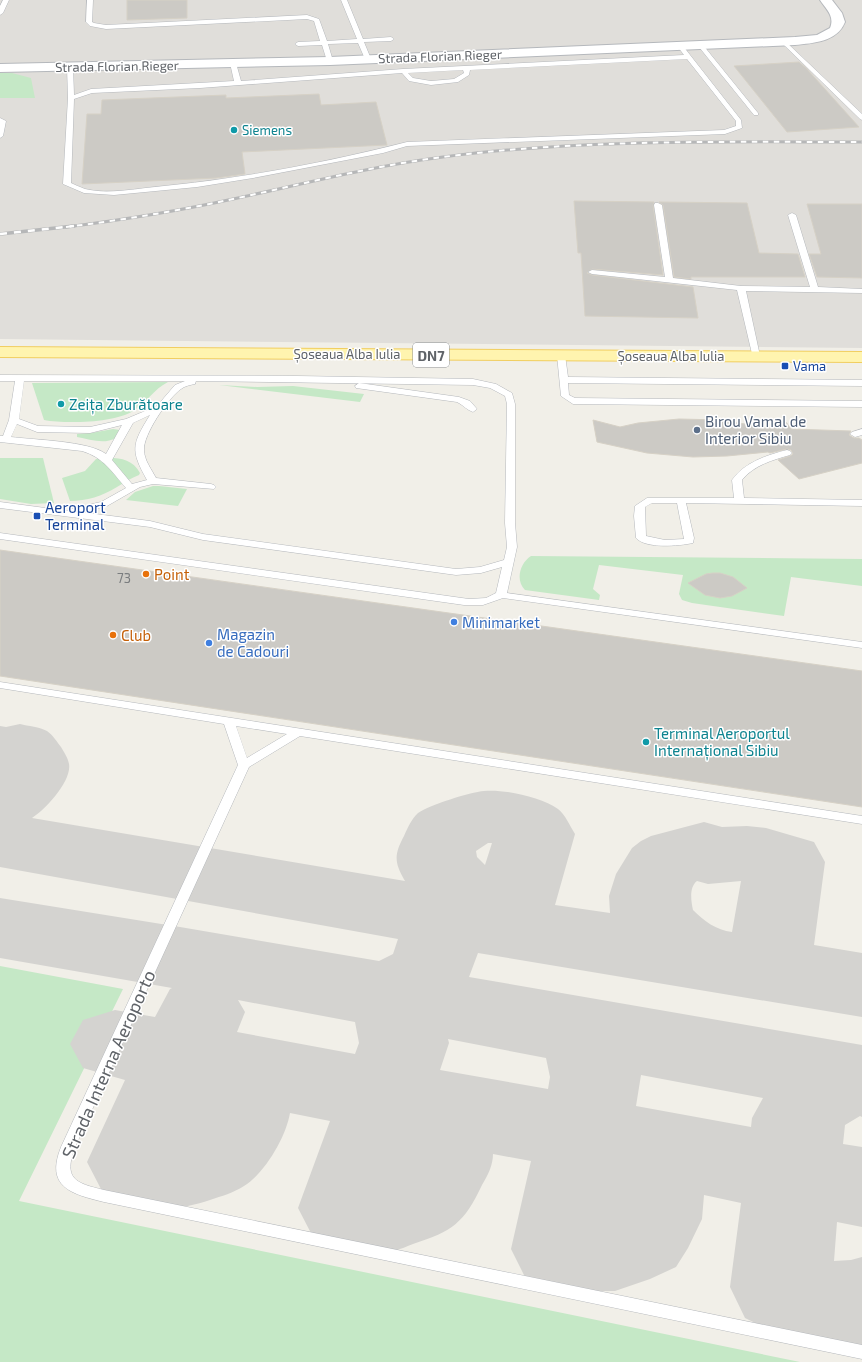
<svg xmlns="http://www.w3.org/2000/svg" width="862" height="1362" viewBox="0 0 862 1362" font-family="'Exo 2',sans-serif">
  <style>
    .industrial { fill: #e0deda }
    .green { fill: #c5e8c6 }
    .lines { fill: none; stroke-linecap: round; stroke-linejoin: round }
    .taxiway { fill: #d4d3d0; fill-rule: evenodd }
    .building { fill: #cccac5; stroke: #d6d1c6 }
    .service-casing { stroke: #b5b8bc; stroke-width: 1 }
    .minor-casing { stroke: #b5b8bc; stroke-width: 2 }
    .primary-casing { stroke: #f1ce60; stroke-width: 2 }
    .service { fill: #fff; fill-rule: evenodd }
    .minor { fill: #fff; fill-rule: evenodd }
    .primary { fill: #fff4af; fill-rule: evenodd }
    .rail-far1-casing { stroke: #b6b7b8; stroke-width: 3 }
    .rail-casing { stroke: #b6b7b8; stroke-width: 3.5 }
    .rail-far1 { stroke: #fff; stroke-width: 2; stroke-dasharray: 5.5; stroke-linecap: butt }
    .rail { stroke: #fff; stroke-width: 2.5; stroke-dasharray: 7; stroke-linecap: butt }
    .culture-dot { fill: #0f9aa8; stroke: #fff; stroke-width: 1.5 }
    .transit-dot { fill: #1a4fb4; stroke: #fff; stroke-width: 1.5 }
    .service-dot { fill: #5c6f8a; stroke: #fff; stroke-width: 1.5 }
    .food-dot { fill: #e8710a; stroke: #fff; stroke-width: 1.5 }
    .shop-dot { fill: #3f7fe0; stroke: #fff; stroke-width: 1.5 }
    .labels { text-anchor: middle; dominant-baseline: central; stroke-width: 3; stroke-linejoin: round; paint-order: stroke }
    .far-street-label { font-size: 13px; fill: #5f6368; stroke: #fff }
    .far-culture-label { font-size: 13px; fill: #0d838f; stroke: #fff; text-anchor: start }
    .far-transit-label { font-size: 13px; fill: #164399; stroke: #fff; text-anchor: start }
    .number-label { font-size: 13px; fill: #7a7d7f }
    .shield { fill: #fff; stroke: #8f9295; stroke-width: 1 }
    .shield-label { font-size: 14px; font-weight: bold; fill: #5f6368 }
    .culture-label { font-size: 15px; fill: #0d838f; stroke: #fff; text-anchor: start }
    .service-label { font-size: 15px; fill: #4e5e75; stroke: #fff; text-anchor: start }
    .transit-label { font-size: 15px; fill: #164399; stroke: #fff; text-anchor: start }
    .food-label { font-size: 15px; fill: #c56008; stroke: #fff; text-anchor: start }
    .shop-label { font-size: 15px; fill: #366cbe; stroke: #fff; text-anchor: start }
    .near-street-label { font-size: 18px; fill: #5f6368; stroke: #fff }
  </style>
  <rect width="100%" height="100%" fill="#f1efe8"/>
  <path class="industrial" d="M0 0H862V348L0 339Z"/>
  <g class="green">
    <path d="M0 73H12L31 78 35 98H0Z"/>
    <path d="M168 382C154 389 146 403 133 411 115 423 65 424 44 420L32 383Z"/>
    <path d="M219 385 257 387 293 386 364 394 360 402Z"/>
    <path d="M113 429 120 430 116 438C103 445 90 439 77 437V434L91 433Z"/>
    <path d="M0 458H43L54 503 31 504 0 499Z"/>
    <path d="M101 458C117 457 132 458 140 473L139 475C131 478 125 482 117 487 102 496 87 501 70 501L62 478 85 471 96 459Z"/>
    <path d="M153 486H159L187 489 178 506 126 500 135 492Z"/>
    <path d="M531 556 862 559V586L791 577 784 616 692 603 682 600 679 594 683 575 599 565 593 589 600 595 599 600 525 590C515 580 520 563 531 556Z"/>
    <path d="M0 966 123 989 19 1201 800 1362H0Z"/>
  </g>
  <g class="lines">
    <path class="taxiway" d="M20 724C28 726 40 727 47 731 53 735 57 742 61 747 64 752 68 758 69 764 72 781 45 810 32 818L405 881C394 862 394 855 404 836 407 829 412 818 418 813 430 805 470 792 484 791 504 789 541 797 558 809 565 814 570 826 575 834L555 905 610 913 609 896 616 874 632 848 641 841 651 836 704 822 722 827 747 826 766 828 814 842 825 862 814 945 862 953V1017L478 953 469 977 862 1045V1117L860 1116 845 1125 843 1144 862 1147V1227L837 1222 834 1261 851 1260 862 1257V1346L842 1351 821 1348 774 1332 745 1318 730 1287 741 1203 704 1195 702 1219 688 1248 676 1267 650 1279 615 1291H561L526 1279 511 1249 531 1161 493 1154C493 1165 488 1175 482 1185 464 1223 453 1231 413 1244 401 1249 388 1254 375 1254 354 1254 332 1243 313 1237L298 1208 330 1121 290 1113C286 1137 265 1173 244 1186 233 1193 222 1196 210 1200 194 1205 179 1209 163 1208 142 1206 121 1196 101 1189L87 1162 125 1080 83 1068 70 1044 83 1020 115 1010 155 1017 170 989 172 988 0 958V898L180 927 379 961 393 954 398 939 0 867V726L6 727ZM488 843H492L485 865 477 857 476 851ZM697 881 708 884 741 881 732 932C716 930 704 921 693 910 691 901 689 887 697 881ZM238 1000 355 1022 359 1043 355 1054 237 1032 245 1012ZM448 1039 546 1058 550 1077 548 1089 440 1070 449 1043ZM641 1075 763 1098 752 1118 751 1127 636 1106Z"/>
  </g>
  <g class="building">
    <path d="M127 0H187V18L127 20Z"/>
    <path d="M799 62 806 68 859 127 787 132 734 66Z"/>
    <path d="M319 94 321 105 376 102 387 145 242 152 245 174 216 178 82 184 87 114H101L102 100 226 95V98Z"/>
    <path d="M574 201 654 202 653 205 663 275 592 269 587 273 592 275 693 287 698 318 585 316 581 253H578Z"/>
    <path d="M659 202 747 203 759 253 798 254 805 277H691V279L674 277 663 205Z"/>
    <path d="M807 204H862V278L817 277 809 254H821Z"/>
    <path d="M679 419 720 420 770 428 786 422 791 429 851 431 849 435 854 438H859L862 440V463L799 479 778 460 790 456 793 454 791 450 787 449 770 453 768 452 727 456 693 457 647 453 597 442 593 420 620 427 638 423Z"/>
    <path d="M0 550 862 671V807L0 676Z"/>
    <path d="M713 573H720L733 577 747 588 732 596 720 598 705 595 688 583 706 574Z"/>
  </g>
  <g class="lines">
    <g class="service-casing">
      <g id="service">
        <path d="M3 0H9L3 13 0 15V6Z"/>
        <path d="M87 0H93L92 22 94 23 106 25 307 15 319 19 327 41 357 39 341 0H347L363 39 391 37 394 39 391 41 364 42 371 59 368 61 365 59 358 43 328 44 333 61 330 63 327 61 322 45 298 46 295 44 298 42 320 41 314 21 307 19 106 29 90 26 86 22Z"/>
        <path d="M784 40 862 114V120L860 119 782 43 781 42Z"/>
        <path d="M681 45 683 46 741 120 742 128 725 134 407 146 383 153 253 178 197 187 114 195 84 193 63 184 68 98 67 67 70 65 73 67 74 95 91 89 234 81 230 63 233 61 236 63 241 81 403 69 684 55 678 47ZM687 59 736 121V126L724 130 407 142C328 162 245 178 164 186 140 188 108 195 85 189 80 187 75 185 71 183L74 99 92 93 200 88 402 73 409 81 431 85 458 82 469 75 470 70ZM463 70 464 73 454 79 431 81 413 78 408 73Z"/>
        <path d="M699 45H703L758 113V115H754L699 47Z"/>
        <path d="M0 118 6 121 3 136 0 138Z"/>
        <path d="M655 203H658L662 205 673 278 741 286 810 287 788 215 792 213 796 215 818 287 862 289V293L746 291 760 356 759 358H753L737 290 592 274 588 272 592 270 665 277 654 205Z"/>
        <path d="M561 352 565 355 568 377 862 380V386L568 383 569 395 575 398 862 401V407L573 404 561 396 557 355Z"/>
        <path d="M0 375 297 376 473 379 496 384 512 393 515 404V523L517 547 507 593 862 642V648L503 598 483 605H464L0 539V533L469 599 486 598 496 593 502 567 481 573 456 575 203 540 150 527 0 508V502L68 511 70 509 101 502 126 488C112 472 103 457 82 451L0 442V436H3L9 420 15 381H0ZM24 381H185L175 385 157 406 126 419 90 427 38 426 19 419ZM196 381 473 385 490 388 505 396 507 404 505 523 507 547 504 560 480 567 456 569 203 534 150 521 80 512 107 506 140 487 153 484 214 489 216 487 214 485 211 484 156 478C152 470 144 460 144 450 143 435 168 398 181 389 185 386 190 385 195 384ZM150 415C132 444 130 450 147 480L132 484 112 460 133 423ZM17 424 37 432 90 433 122 425 106 454C89 441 35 440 11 437Z"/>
        <path d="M359 383 459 397 470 401 477 409 473 412C467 410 463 405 457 402L356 388 355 386Z"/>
        <path d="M862 429V435L855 437 850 434 852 432Z"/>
        <path d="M787 450 790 451 792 453 790 455C773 460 754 465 742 480L744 498 862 500V506L686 503 694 538 693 543C679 546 646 549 636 538L634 516 635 506 647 498H734L732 480C745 462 767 455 787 450ZM652 503H677L684 539 665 540 646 536 645 507Z"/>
        <path d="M0 682 862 816V824L300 736 249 767 75 1147C63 1179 75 1183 104 1190L862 1345V1359L104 1202C71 1194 45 1187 61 1147L238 765 224 724 0 688ZM236 726 287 734 247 758Z"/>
      </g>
    </g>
    <g class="minor-casing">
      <path id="minor" d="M820 0H832L842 13 845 22C837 42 814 43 795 45L330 65 0 72V64L330 57 795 37 817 35 830 28C835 16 826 9 820 0Z"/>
    </g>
    <g class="primary-casing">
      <path id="primary" d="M0 347 862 352V362L0 357Z"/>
    </g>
    <use href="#service" class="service"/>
    <use href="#minor" class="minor"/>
    <use href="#primary" class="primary"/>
    <g class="rail-far1-casing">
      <path id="rail-far1" d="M66 227C122 220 178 211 233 199 303 184 372 166 443 157 581 139 722 142 862 142"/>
    </g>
    <g class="rail-casing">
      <path id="rail" d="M0 234 74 226"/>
    </g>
    <use href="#rail-far1" class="rail-far1"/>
    <use href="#rail" class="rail"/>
  </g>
  <g class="culture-dot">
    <circle cx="234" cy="130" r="4"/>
    <circle cx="61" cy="404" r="4"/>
    <circle cx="646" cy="742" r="4"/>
  </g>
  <g class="transit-dot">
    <rect x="781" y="362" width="8" height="8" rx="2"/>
    <rect x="33" y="512" width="8" height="8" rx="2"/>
  </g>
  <circle class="service-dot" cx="697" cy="430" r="4"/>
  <g class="food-dot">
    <circle cx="146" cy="574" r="4"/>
    <circle cx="113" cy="635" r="4"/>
  </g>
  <g class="shop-dot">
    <circle cx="454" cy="622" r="4"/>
    <circle cx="209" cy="643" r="4"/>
  </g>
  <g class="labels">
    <g class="far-street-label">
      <text transform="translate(440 56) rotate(-2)">Strada Florian Rieger</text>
      <text transform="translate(117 66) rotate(-1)">Strada Florian Rieger</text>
      <text x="347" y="354">Șoseaua Alba Iulia</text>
      <text x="671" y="356">Șoseaua Alba Iulia</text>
    </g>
    <g class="far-culture-label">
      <text x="242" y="130">Siemens</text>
    </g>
    <g class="far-transit-label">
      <text x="793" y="366">Vama</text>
    </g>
    <g class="number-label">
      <text x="124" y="578">73</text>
    </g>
    <rect class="shield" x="413" y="343" width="36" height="24" rx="3"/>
    <g class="shield-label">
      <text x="431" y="355">DN7</text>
    </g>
    <g class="culture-label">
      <text x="69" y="404">Zeița Zburătoare</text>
      <text x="654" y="733">Terminal Aeroportul<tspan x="654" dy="17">Internațional Sibiu</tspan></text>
    </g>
    <g class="service-label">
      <text x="705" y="421">Birou Vamal de<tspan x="705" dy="17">Interior Sibiu</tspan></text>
    </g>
    <g class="transit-label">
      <text x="45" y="507">Aeroport<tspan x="45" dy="17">Terminal</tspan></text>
    </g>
    <g class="food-label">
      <text x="154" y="574">Point</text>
      <text x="121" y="635">Club</text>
    </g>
    <g class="shop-label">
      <text x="462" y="622">Minimarket</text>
      <text x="217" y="634">Magazin<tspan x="217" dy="17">de Cadouri</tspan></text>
    </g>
    <g class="near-street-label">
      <text transform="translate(108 1064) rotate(-66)">Strada Interna Aeroporto</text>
    </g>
  </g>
</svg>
